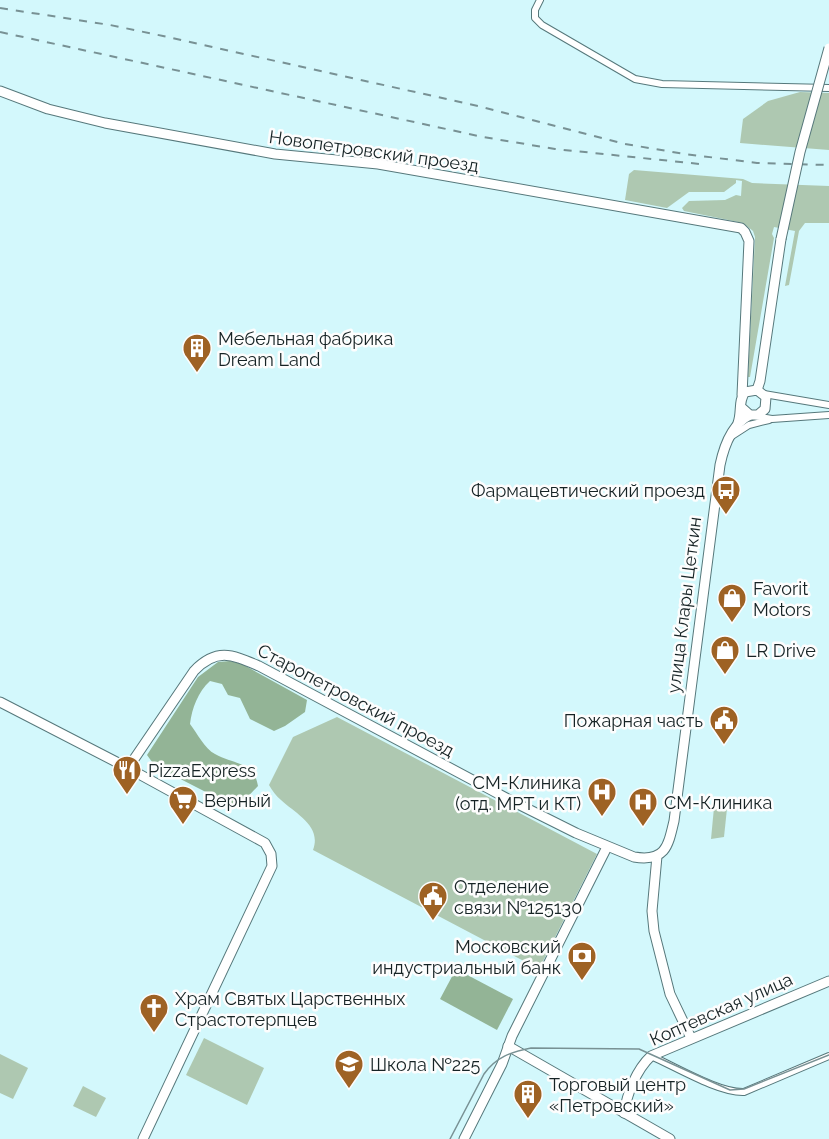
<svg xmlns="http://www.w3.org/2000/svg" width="829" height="1139" viewBox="0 0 829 1139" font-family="Raleway,sans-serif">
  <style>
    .green { fill: #aec8b1 }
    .forest { fill: #93b496 }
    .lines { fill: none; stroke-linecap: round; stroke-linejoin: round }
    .street-casing { stroke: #56787b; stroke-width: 8 }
    .secondary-casing { stroke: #56787b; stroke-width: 11 }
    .street { stroke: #fff; stroke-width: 6 }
    .secondary { stroke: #fff; stroke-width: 9 }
    .tram { stroke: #789194; stroke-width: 1.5 }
    .rail { stroke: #789194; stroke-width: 2; stroke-dasharray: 8 8; stroke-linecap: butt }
    .secondary-bridge-casing { stroke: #56787b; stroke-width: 11; stroke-linecap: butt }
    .secondary-bridge { stroke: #fff; stroke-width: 9 }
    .labels { text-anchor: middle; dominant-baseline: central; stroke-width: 5; stroke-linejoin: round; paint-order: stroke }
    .street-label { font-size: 18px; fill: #162325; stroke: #fdfdfd }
    .poi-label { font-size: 18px; fill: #162325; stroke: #fdfdfd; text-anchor: start }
  </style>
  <rect width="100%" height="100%" fill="#d3f8fc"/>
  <g class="green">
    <path d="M800 92 829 93V150L740 143 743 119 768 101Z"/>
    <path d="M634 170 743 179 752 183 829 186V223H805L799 231 789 285 785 286 795 231 774 227 772 234 774 238 750 377H748L755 237 753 231 743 223 684 211 682 208 689 201 725 200 736 195 741 196 742 181 736 180V183L724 192H689L667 208 625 200 629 174Z"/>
    <path d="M337 717 597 854 539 969 313 850C322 826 296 814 281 800 276 796 272 790 269 785L293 737Z"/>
    <path d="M715 797 728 799 724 837 711 839Z"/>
    <path d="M204 1038 264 1068 247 1105 186 1075Z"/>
    <path d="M0 1054 28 1068 13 1099 0 1093Z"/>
    <path d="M83 1086 106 1098 96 1117 73 1106Z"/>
  </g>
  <g class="forest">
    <path d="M230 661 242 664 307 700 305 712 285 726 274 731 250 719 240 698 228 695 222 684 210 681C198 692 192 708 190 724 197 733 205 749 215 754 234 765 254 761 258 786L237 808 155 766 147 755 198 677 218 662Z"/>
    <path d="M456 969 513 999 497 1030 440 999Z"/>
  </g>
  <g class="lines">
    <g class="street-casing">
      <g id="street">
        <path d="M540 0 535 10V18L542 25 635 79 662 84 829 88"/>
        <path d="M764 394 829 405"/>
        <path d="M755 416 772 419 829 415"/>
        <path d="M732 436 749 425 769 420"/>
        <path d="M651 1056C676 1067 719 1093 744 1092L829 1056"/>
      </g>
    </g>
    <g class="secondary-casing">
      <g id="secondary">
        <path d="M0 91 48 109 105 123 275 154 378 164 741 228 745 232 749 241 742 395"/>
        <path d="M757 390 760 381 781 239"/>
        <path d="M738 423C742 412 738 401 745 392L757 390 766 397 765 409 758 415H750L741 407"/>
        <path d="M0 702 128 768 194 671C217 647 233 655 259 666L510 800 576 833 634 857C665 862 668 847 674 821L720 465C724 446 732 424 750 415"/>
        <path d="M128 768 265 843 271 854 272 866 143 1139"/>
        <path d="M657 856 652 911 654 931 670 994 691 1038"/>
        <path d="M508 1046 670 1139"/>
        <path d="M624 1113C627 1094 636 1070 651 1056L829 981"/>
        <path d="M464 1139 502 1064 512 1036 607 847"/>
      </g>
    </g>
    <use href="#street" class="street"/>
    <use href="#secondary" class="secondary"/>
    <path class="tram" d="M450 1139 484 1074C496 1057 511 1052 531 1048L639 1049 730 1090 744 1089 829 1055"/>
    <g class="rail">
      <path d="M0 8 110 25 163 36 478 106 625 144 685 154 757 163 829 165"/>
      <path d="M0 32 483 137 555 149 700 164"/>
    </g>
    <g class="secondary-bridge-casing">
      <path id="secondary-bridge" d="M781 239 800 152 829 48"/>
    </g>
    <use href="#secondary-bridge" class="secondary-bridge"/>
  </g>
  <defs>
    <g id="building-pin" transform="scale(1.5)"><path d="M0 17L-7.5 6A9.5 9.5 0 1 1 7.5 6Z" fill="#9e6224" stroke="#fdfdfd"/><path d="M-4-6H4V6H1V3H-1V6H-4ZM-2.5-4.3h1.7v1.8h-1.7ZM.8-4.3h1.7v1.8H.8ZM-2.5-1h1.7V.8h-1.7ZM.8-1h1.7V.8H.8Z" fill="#fff"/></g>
    <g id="bus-pin" transform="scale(1.5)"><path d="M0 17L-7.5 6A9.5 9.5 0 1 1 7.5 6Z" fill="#9e6224" stroke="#fdfdfd"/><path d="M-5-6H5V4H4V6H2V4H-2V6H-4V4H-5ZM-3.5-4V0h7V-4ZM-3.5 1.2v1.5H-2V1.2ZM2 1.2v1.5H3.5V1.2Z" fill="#fff"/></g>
    <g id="shop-pin" transform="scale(1.5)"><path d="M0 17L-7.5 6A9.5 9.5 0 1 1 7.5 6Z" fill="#9e6224" stroke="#fdfdfd"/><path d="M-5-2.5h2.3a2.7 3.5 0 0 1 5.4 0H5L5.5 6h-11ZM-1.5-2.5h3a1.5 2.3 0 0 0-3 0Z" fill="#fff"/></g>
    <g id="civic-pin" transform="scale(1.5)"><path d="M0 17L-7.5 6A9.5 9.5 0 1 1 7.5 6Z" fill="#9e6224" stroke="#fdfdfd"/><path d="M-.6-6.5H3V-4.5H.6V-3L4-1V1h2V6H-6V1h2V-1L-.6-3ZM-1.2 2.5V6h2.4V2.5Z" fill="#fff"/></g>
    <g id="restaurant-pin" transform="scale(1.5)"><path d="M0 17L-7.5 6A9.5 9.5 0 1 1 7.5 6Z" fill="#9e6224" stroke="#fdfdfd"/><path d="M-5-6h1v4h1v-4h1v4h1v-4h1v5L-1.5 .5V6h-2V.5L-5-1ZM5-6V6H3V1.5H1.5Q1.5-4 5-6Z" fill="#fff"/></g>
    <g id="hospital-pin" transform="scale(1.5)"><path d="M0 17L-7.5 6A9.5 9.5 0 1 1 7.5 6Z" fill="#9e6224" stroke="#fdfdfd"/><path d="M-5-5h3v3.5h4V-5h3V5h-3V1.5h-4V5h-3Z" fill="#fff"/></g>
    <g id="supermarket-pin" transform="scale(1.5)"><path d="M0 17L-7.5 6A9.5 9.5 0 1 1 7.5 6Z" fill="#9e6224" stroke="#fdfdfd"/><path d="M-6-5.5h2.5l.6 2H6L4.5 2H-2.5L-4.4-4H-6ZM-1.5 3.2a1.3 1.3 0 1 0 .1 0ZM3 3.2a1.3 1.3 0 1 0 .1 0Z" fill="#fff"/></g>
    <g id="bank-pin" transform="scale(1.5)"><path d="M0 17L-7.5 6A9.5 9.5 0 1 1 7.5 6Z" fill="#9e6224" stroke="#fdfdfd"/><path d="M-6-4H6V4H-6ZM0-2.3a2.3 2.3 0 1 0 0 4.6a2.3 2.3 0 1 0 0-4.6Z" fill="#fff"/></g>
    <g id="church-pin" transform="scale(1.5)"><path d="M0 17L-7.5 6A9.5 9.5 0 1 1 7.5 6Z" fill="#9e6224" stroke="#fdfdfd"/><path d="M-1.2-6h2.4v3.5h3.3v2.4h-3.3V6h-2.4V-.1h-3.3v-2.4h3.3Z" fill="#fff"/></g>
    <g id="school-pin" transform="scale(1.5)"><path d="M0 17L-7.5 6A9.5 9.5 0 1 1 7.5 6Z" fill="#9e6224" stroke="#fdfdfd"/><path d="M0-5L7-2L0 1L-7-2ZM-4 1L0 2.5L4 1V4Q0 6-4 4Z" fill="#fff"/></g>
  </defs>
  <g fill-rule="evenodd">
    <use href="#building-pin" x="197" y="348"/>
    <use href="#bus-pin" x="726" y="490"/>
    <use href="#shop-pin" x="732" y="598"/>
    <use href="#shop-pin" x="725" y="650"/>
    <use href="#civic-pin" x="724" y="720"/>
    <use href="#restaurant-pin" x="127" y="770"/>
    <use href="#hospital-pin" x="602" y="792"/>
    <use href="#supermarket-pin" x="183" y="800"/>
    <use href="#hospital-pin" x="643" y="802"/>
    <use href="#civic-pin" x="433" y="896"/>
    <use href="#bank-pin" x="582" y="956"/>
    <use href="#church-pin" x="154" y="1008"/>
    <use href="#school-pin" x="349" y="1064"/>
    <use href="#building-pin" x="528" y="1094"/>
  </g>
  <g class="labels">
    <g class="street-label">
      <text transform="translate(374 151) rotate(8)">Новопетровский проезд</text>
      <text transform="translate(684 605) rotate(-83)">улица Клары Цеткин</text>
      <text transform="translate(356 700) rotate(28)">Старопетровский проезд</text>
      <text transform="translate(721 1009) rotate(-24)">Коптевская улица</text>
    </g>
    <g class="poi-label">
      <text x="218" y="338">Мебельная фабрика<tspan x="218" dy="21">Dream Land</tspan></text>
      <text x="705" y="490" text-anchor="end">Фармацевтический проезд</text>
      <text x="753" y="588">Favorit<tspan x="753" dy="21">Motors</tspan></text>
      <text x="746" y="650">LR Drive</text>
      <text x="703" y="720" text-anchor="end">Пожарная часть</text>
      <text x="148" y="770">PizzaExpress</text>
      <text x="581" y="782" text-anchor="end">СМ-Клиника<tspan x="581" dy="21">(отд. МРТ и КТ)</tspan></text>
      <text x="204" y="800">Верный</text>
      <text x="664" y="802">СМ-Клиника</text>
      <text x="454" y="886">Отделение<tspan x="454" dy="21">связи №125130</tspan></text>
      <text x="561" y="946" text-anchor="end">Московский<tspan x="561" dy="21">индустриальный банк</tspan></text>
      <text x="175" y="998">Храм Святых Царственных<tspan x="175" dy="21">Страстотерпцев</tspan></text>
      <text x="370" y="1064">Школа №225</text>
      <text x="549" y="1084">Торговый центр<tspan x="549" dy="21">«Петровский»</tspan></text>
    </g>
  </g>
</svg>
